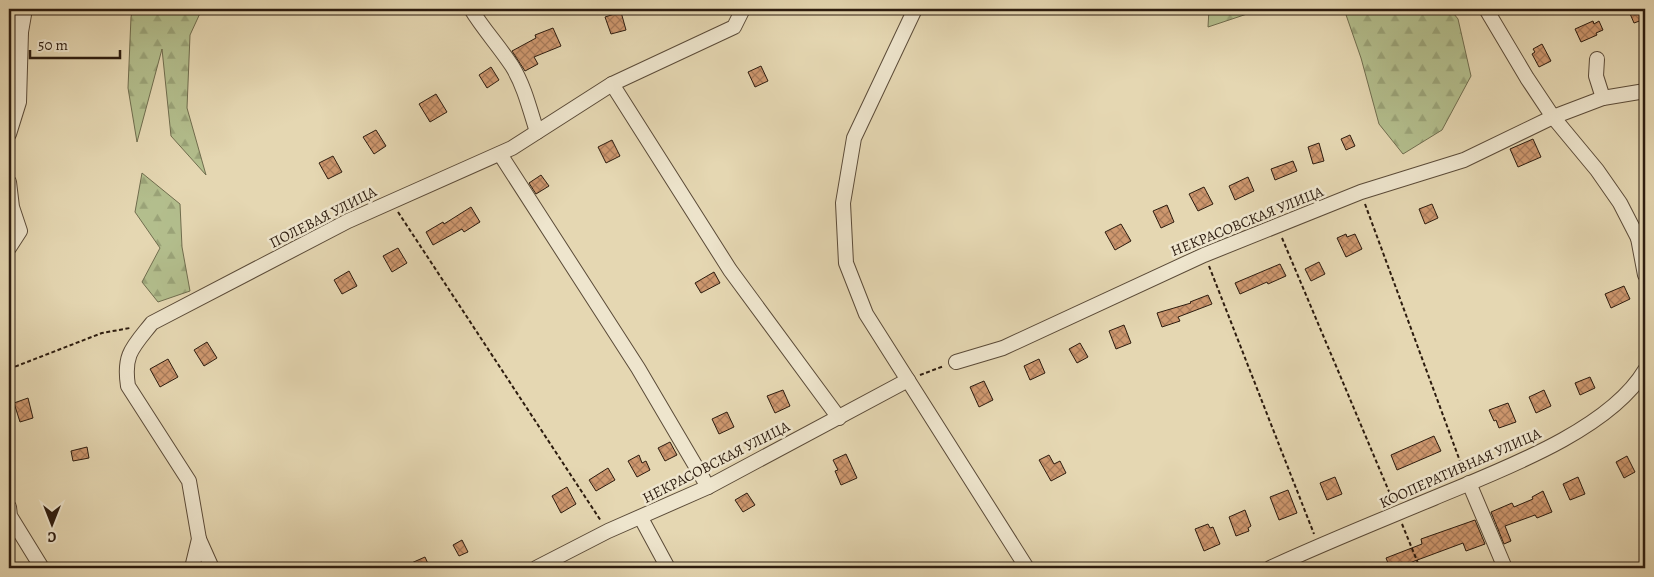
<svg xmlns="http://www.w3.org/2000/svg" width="1654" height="577" viewBox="0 0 1654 577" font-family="Alegreya,serif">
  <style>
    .forest { fill: url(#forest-firs); stroke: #706d4e }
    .building { fill: url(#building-cross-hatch); stroke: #2d1c0f }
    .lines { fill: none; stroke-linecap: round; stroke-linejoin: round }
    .minor-casing { stroke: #5b4b38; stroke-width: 16 }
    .path { stroke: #2d1c0f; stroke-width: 2; stroke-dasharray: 4 2.5; stroke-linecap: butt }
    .minor { stroke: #eee5cd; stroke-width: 14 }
    .labels { text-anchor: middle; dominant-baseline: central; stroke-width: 5; stroke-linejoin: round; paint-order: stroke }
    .street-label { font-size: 15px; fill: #2d1c0f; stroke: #eee5cd }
  </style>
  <defs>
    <pattern id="forest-firs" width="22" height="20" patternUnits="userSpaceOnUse" patternTransform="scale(1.25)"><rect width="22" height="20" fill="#b3be8d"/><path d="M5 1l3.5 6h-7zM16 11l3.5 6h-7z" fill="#9aa378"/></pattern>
    <pattern id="building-cross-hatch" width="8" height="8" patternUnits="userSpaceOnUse" patternTransform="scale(1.25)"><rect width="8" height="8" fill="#cd976e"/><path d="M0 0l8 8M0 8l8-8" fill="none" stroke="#a77a59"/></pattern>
  </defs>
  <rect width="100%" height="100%" fill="#e5d7b2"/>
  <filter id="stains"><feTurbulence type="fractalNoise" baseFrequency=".004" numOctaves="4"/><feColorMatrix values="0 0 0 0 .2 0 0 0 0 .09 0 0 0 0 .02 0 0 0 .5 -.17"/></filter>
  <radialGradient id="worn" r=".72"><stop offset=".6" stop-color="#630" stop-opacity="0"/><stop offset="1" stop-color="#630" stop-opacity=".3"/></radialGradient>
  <g class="forest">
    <path d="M133 9H202L190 35 187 108 206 175 171 136 162 49 137 142 128 88 131 17Z"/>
    <path d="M1209 9H1262L1208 27Z"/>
    <path d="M1344 9H1450L1458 19 1471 76 1442 130 1403 154 1379 124 1361 58Z"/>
    <path d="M142 173 180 204 182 247 190 291 158 302 142 282 160 248 135 212Z"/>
  </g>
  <g class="building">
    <path d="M1628 9H1643L1645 19 1634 23Z"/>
    <path d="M621 12 626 30 611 34 605 17Z"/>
    <path d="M1593 21 1594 24 1599 21 1603 30 1596 33 1597 35 1581 42 1575 29Z"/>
    <path d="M553 28 561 46 534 57 538 64 525 71 512 51 536 38 535 35Z"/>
    <path d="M1542 44 1551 61 1539 67 1532 54 1535 52 1533 49Z"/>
    <path d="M761 66 768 81 755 87 748 72Z"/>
    <path d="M491 67 499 80 487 88 479 75Z"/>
    <path d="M436 94 447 112 430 122 419 104Z"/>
    <path d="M376 130 386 146 374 154 363 137Z"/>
    <path d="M1350 135 1355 146 1346 150 1341 139Z"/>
    <path d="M1533 139 1541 157 1518 167 1510 149Z"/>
    <path d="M612 140 620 156 606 163 598 147Z"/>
    <path d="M1319 143 1324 161 1313 164 1308 147Z"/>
    <path d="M333 156 342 172 328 179 319 163Z"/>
    <path d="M1293 161 1297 171 1275 180 1271 169Z"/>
    <path d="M541 175 549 186 536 194 529 183Z"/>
    <path d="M1248 177 1254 191 1235 200 1229 186Z"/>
    <path d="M1204 187 1213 204 1198 211 1189 194Z"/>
    <path d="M1432 204 1438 218 1425 224 1419 209Z"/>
    <path d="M1167 205 1174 222 1161 228 1153 211Z"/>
    <path d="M471 207 480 222 464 232 462 229 433 245 426 232 443 222 444 224Z"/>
    <path d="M1121 224 1131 241 1115 250 1105 232Z"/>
    <path d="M1346 234 1347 237 1355 234 1362 249 1346 257 1337 238Z"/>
    <path d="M398 248 407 263 392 272 383 256Z"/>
    <path d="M1319 262 1325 274 1311 281 1305 269Z"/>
    <path d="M1280 264 1286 276 1268 284 1267 282 1240 294 1235 283Z"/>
    <path d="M349 271 357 286 342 294 334 280Z"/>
    <path d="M714 272 720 283 701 293 695 283Z"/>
    <path d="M1624 286 1630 299 1611 308 1605 294Z"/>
    <path d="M1208 295 1212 304 1178 317 1180 321 1162 327 1157 313 1191 303 1190 302Z"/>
    <path d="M1124 325 1131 343 1116 349 1109 331Z"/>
    <path d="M207 342 217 358 204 366 194 350Z"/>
    <path d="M1080 343 1088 357 1077 363 1069 349Z"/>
    <path d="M168 359 178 377 160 387 150 369Z"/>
    <path d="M1039 359 1045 373 1030 380 1024 366Z"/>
    <path d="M1590 377 1595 388 1580 395 1575 383Z"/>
    <path d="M984 381 993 400 979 407 970 387Z"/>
    <path d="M783 390 790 406 775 413 767 396Z"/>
    <path d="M1544 390 1551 406 1536 413 1529 397Z"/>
    <path d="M28 398 33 418 20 422 14 403Z"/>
    <path d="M1508 403 1516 422 1499 428 1496 420 1494 421 1489 410Z"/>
    <path d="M727 412 734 427 719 434 712 419Z"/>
    <path d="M1434 436 1441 451 1397 470 1391 455Z"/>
    <path d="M670 442 677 455 665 461 658 448Z"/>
    <path d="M87 447 89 458 73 461 71 451Z"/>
    <path d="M846 454 857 478 841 485 835 471 838 470 833 460Z"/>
    <path d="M639 455 642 463 646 461 650 470 637 477 628 461Z"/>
    <path d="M1049 455 1054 464 1060 461 1066 473 1051 481 1039 460Z"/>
    <path d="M1627 456 1635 472 1624 478 1616 462Z"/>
    <path d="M608 468 615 480 596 491 589 480Z"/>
    <path d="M1335 477 1342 494 1327 500 1320 483Z"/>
    <path d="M1578 477 1585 494 1570 500 1563 484Z"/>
    <path d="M567 487 576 504 561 513 552 496Z"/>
    <path d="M1288 490 1297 513 1279 520 1270 497Z"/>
    <path d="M1543 491 1552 512 1537 518 1535 515 1505 526 1511 541 1504 544 1491 512 1512 503 1514 507 1533 499 1532 497Z"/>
    <path d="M747 493 755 505 743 512 735 500Z"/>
    <path d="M1245 510 1251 526 1248 528 1249 531 1236 536 1229 517Z"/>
    <path d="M1475 520 1485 544 1466 551 1463 543 1412 562 1413 566 1408 568H1390L1386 558 1422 544 1421 539Z"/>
    <path d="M1208 524 1210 528 1213 527 1220 544 1204 551 1195 529Z"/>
    <path d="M462 540 468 552 459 556 453 545Z"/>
    <path d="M425 557 430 568H400Z"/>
  </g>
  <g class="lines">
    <g class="minor-casing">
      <g id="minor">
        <path d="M471 9C483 29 499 46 512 66 524 85 530 110 537 132"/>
        <path d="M915 9 854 138 843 203 846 263 866 314 1027 568"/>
        <path d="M1486 9 1527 78 1553 117 1597 170 1620 203 1638 238 1645 245"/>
        <path d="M9 15 21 32 19 102 9 134"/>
        <path d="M21 32 25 9"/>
        <path d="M1597 59 1596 76 1603 98"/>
        <path d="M612 84 730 270 839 418"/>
        <path d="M500 154 638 368 708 487"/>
        <path d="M9 182 12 207 20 231 9 248"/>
        <path d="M1638 238 1645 275"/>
        <path d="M956 362 1003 348 1204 255 1361 192 1464 160 1553 117 1603 98 1645 91"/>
        <path d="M1469 483 1505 568"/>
        <path d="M9 507 10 516 42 568"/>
        <path d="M641 518 668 568"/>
        <path d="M199 539 212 568"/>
        <path d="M192 568 199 539 189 481 128 386C123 354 133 347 152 323L348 221 512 148 612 84 734 27 743 9"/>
        <path d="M536 568 608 531 708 487 908 380"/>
        <path d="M1270 568C1324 543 1379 521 1434 498 1498 471 1609 431 1645 370"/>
      </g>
    </g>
    <g class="path">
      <path d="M1365 204 1464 472"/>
      <path d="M398 212 601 521"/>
      <path d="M1282 238 1393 501"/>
      <path d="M1209 266 1314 534"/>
      <path d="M9 369 102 333 130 328"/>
      <path d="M920 375 944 366"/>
      <path d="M1402 524 1420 568"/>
    </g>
    <use href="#minor" class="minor"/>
  </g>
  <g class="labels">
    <g class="street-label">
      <text transform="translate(323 217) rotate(-27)">ПОЛЕВАЯ УЛИЦА</text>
      <text transform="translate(1247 221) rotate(-22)">НЕКРАСОВСКАЯ УЛИЦА</text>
      <text transform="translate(716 462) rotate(-27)">НЕКРАСОВСКАЯ УЛИЦА</text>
      <text transform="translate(1460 468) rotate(-24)">КООПЕРАТИВНАЯ УЛИЦА</text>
    </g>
  </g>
  <rect width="1654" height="577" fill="none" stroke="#e5d7b2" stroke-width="30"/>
  <rect x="10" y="10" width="1634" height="557" fill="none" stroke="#2d1c0f" stroke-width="2.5"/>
  <rect x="15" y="15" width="1624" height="547" fill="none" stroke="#2d1c0f"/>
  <g transform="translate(52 524) rotate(180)" stroke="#eee5cd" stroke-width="4" paint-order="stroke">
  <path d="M0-4L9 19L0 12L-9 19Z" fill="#2d1c0f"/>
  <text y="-8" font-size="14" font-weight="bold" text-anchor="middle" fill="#2d1c0f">С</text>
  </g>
  <path d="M30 50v8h90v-8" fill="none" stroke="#2d1c0f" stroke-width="2.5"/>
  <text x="38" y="50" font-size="15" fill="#2d1c0f" stroke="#eee5cd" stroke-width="4" paint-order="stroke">50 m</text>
  <rect width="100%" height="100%" filter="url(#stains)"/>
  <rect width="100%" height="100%" fill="url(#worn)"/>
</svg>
